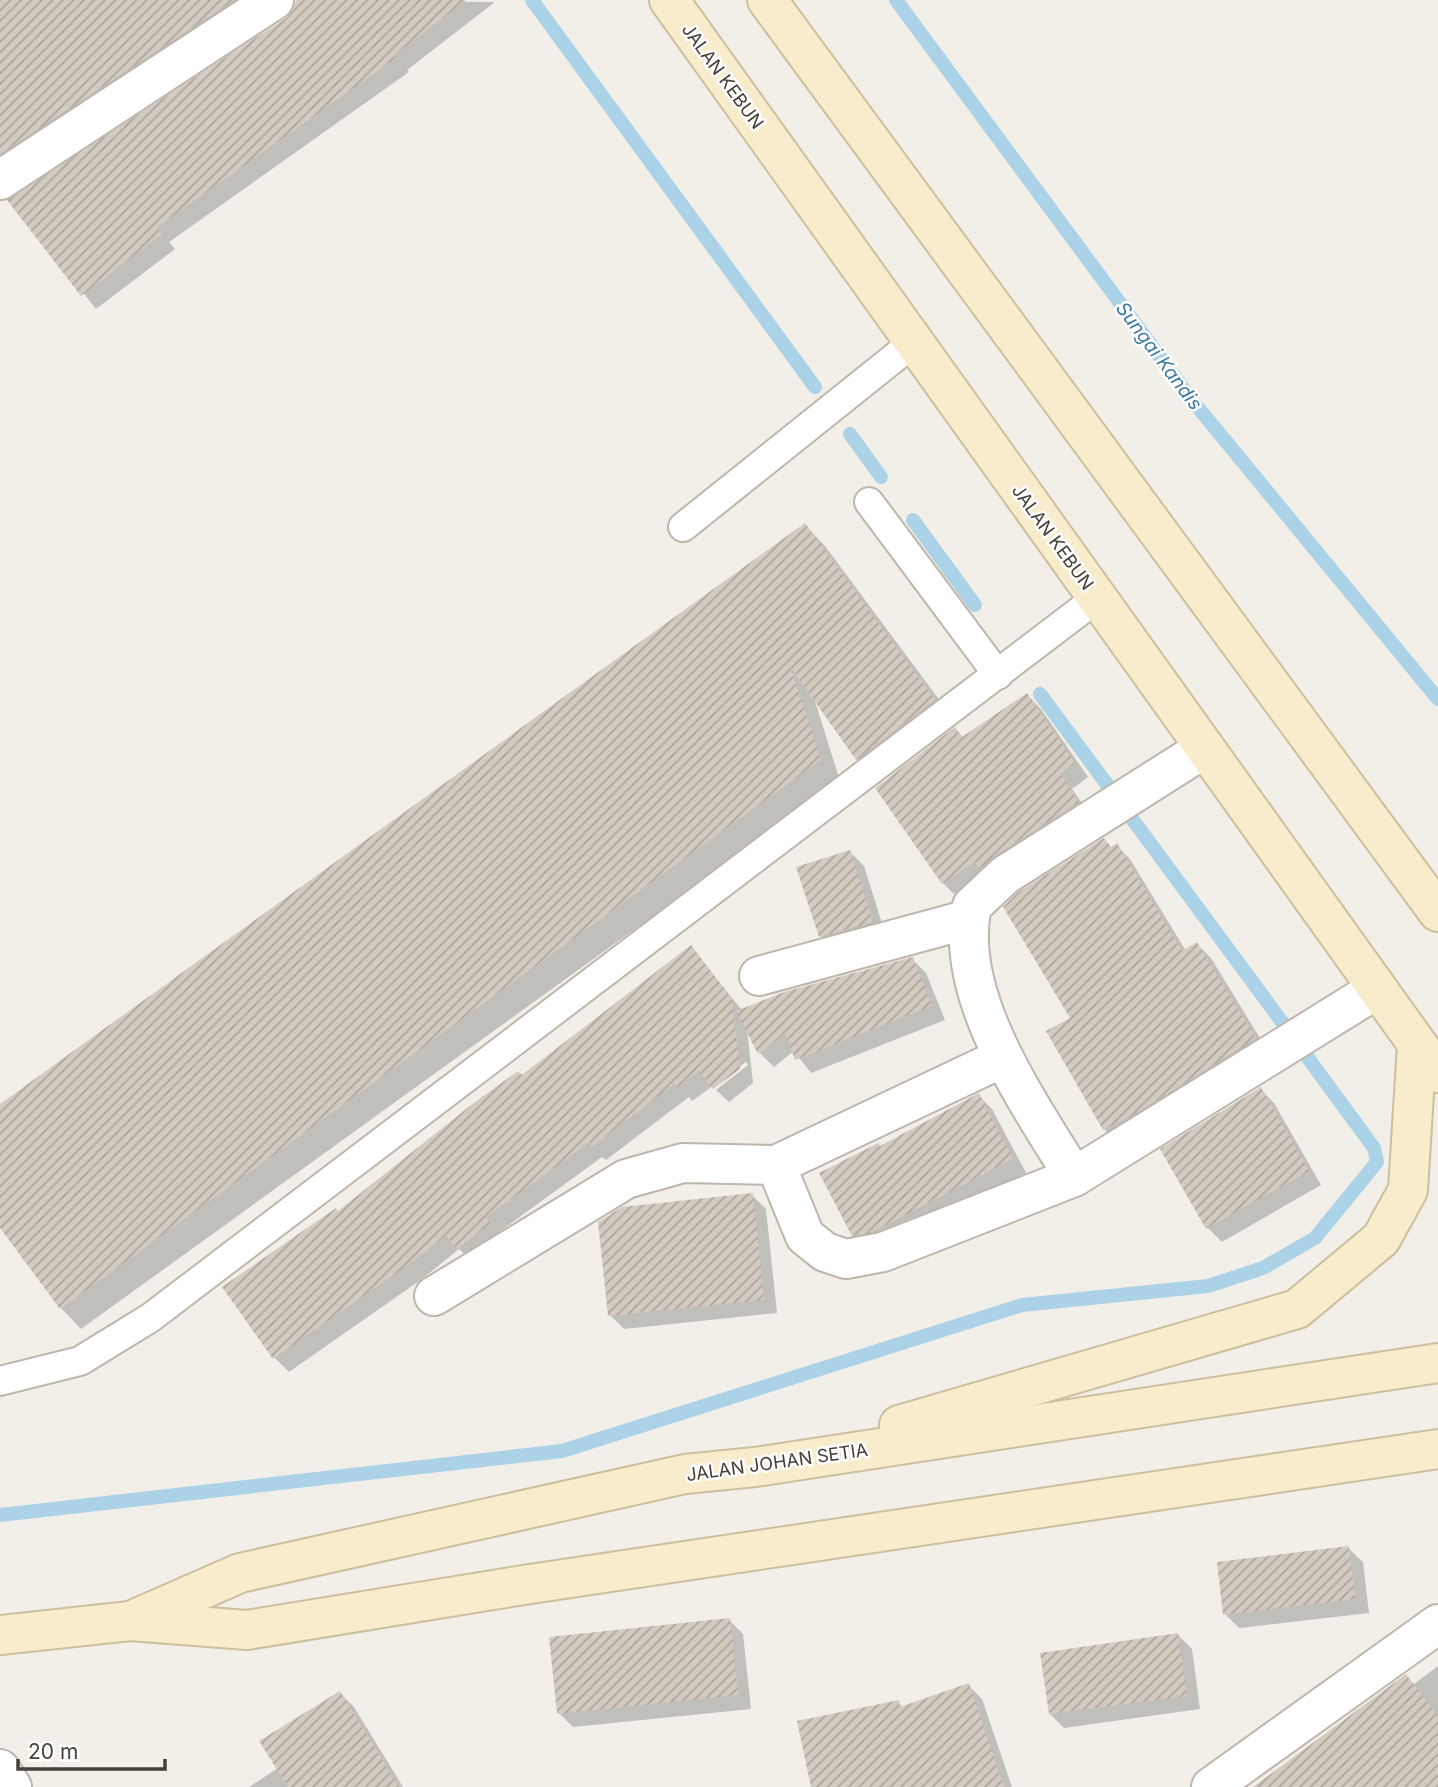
<svg xmlns="http://www.w3.org/2000/svg" width="1438" height="1787" viewBox="0 0 1438 1787" font-family="Inter,sans-serif">
  <style>
    .shadow { fill: #0003 }
    .lines { fill: none; stroke-linecap: round; stroke-linejoin: round }
    .stream { stroke: #acd2e8; stroke-width: 14 }
    .building { fill: url(#building-hatch) }
    .lane-casing { stroke: #bdb6ad; stroke-width: 32 }
    .street-casing { stroke: #bdb6ad; stroke-width: 42 }
    .secondary-casing { stroke: #cdbf9e; stroke-width: 42 }
    .lane { stroke: #fff; stroke-width: 28 }
    .street { stroke: #fff; stroke-width: 38 }
    .secondary { stroke: #f8eccd; stroke-width: 38 }
    .labels { text-anchor: middle; dominant-baseline: central; stroke-width: 5; stroke-linejoin: round; paint-order: stroke }
    .street-label { font-size: 18px; fill: #454038; stroke: #fff }
    .water-label { font-size: 19px; font-style: italic; fill: #3b799e; stroke: #fff }
  </style>
  <defs>
    <pattern id="building-hatch" width="6" height="6" patternUnits="userSpaceOnUse" patternTransform="scale(1.75)"><rect width="6" height="6" fill="#d3cac0"/><path d="M-1 1l2-2M0 6l6-6M5 7l2-2" fill="none" stroke="#ada59d"/></pattern>
  </defs>
  <rect width="100%" height="100%" fill="#f2efe9"/>
  <g class="shadow">
    <path d="M7 0H269L0 178V5Z"/>
    <path d="M297 0 495 2 407 70 409 72 169 242 175 249 96 309 10 200 287 20 295 11Z"/>
    <path d="M805 525 825 546 955 721 878 780 857 759 814 698 840 781 81 1329 61 1308 0 1225V1107Z"/>
    <path d="M1027 695 1041 709 1088 777 1072 789 1092 817 957 897 943 883 955 729 964 738Z"/>
    <path d="M1104 840 1112 848 1116 845 1130 859 1186 951 1197 944 1211 958 1269 1053 1118 1143 1104 1129 1072 1018Z"/>
    <path d="M850 852 864 866 886 936 835 950 821 936Z"/>
    <path d="M691 948 742 1010 912 959 926 973 945 1020 811 1073 794 1051 774 1067 760 1053 747 1029 753 1083 729 1102 716 1090 748 1065 746 1062 692 1101 689 1097 606 1160 602 1157 499 1232 504 1238 473 1262 459 1249 422 1279 289 1372 275 1358 225 1288 338 1213Z"/>
    <path d="M1260 1089 1274 1103 1321 1185 1222 1242 1208 1228 1162 1150Z"/>
    <path d="M978 1095 992 1109 1026 1173 886 1245 867 1249 853 1235 880 1147Z"/>
    <path d="M752 1195 766 1209 777 1313 624 1329 610 1315Z"/>
    <path d="M1348 1548 1363 1562 1369 1613 1239 1628 1225 1614Z"/>
    <path d="M729 1620 743 1634 751 1709 573 1727 559 1713Z"/>
    <path d="M1178 1635 1192 1649 1200 1709 1064 1728 1050 1714Z"/>
    <path d="M1438 1666V1787H1254L1406 1676 1414 1684Z"/>
    <path d="M968 1685 982 1699 1012 1787H813L898 1702 903 1708Z"/>
    <path d="M340 1693 354 1707 403 1787H249L278 1768Z"/>
  </g>
  <g class="lines">
    <g class="stream">
      <path d="M532 0 815 387"/>
      <path d="M896 0 1191 399 1438 699"/>
      <path d="M850 434 881 477"/>
      <path d="M913 520 975 605"/>
      <path d="M1040 694 1109 787"/>
      <path d="M1130 816 1285 1026"/>
      <path d="M0 1515 562 1451 1022 1305 1208 1286 1263 1268 1315 1238 1377 1162 1374 1148 1308 1058"/>
    </g>
  </g>
  <g class="building">
    <path d="M0 0H234L0 154Z"/>
    <path d="M296 0H466L395 55 396 58 157 227 162 234 81 296 7 200 286 18 293 10Z"/>
    <path d="M805 523 935 700 856 760 790 666 821 760 60 1309 0 1228V1104Z"/>
    <path d="M1027 693 1075 763 1060 774 1079 802 993 857 979 869 975 862 942 884 875 788 955 727 962 737Z"/>
    <path d="M1104 838 1111 847 1117 843 1182 951 1197 942 1256 1038 1138 1112 1103 1130 1046 1031 1070 1018 1003 907 1018 892Z"/>
    <path d="M850 850 873 922 819 937 796 867Z"/>
    <path d="M691 945 732 999 740 1069 713 1089 699 1071 677 1088 674 1084 590 1148V1142L486 1217 491 1223 457 1249 446 1235 408 1265 273 1359 222 1287 336 1208 338 1211 475 1102 518 1071 522 1075Z"/>
    <path d="M913 957 932 1006 795 1060 785 1033 758 1054 736 1011 784 992Z"/>
    <path d="M1261 1087 1309 1171 1206 1229 1160 1149Z"/>
    <path d="M979 1093 1013 1159 872 1232 852 1236 819 1173 878 1143 880 1146Z"/>
    <path d="M753 1193 764 1300 608 1316 598 1222 622 1207Z"/>
    <path d="M1349 1546 1355 1599 1223 1615 1217 1562Z"/>
    <path d="M730 1618 738 1695 557 1714 549 1637Z"/>
    <path d="M1178 1633 1187 1696 1049 1714 1040 1653Z"/>
    <path d="M1406 1674 1438 1717V1787H1253Z"/>
    <path d="M969 1683 1004 1787H811L797 1721 899 1700 900 1707Z"/>
    <path d="M340 1691 399 1787H288L259 1741Z"/>
  </g>
  <g class="lines">
    <g class="lane-casing">
      <g id="lane">
        <path d="M869 502 998 675"/>
        <path d="M683 527 914 342"/>
        <path d="M0 1381 80 1361 150 1318 1097 598"/>
      </g>
    </g>
    <g class="street-casing">
      <g id="street">
        <path d="M0 180 274 0"/>
        <path d="M1205 748 1005 875 972 906C952 996 1030 1104 1074 1177L1377 989"/>
        <path d="M759 976 969 919"/>
        <path d="M1002 1058 776 1165 805 1236 825 1252 846 1259 883 1252 1074 1177"/>
        <path d="M434 1296 626 1179 683 1163 776 1165"/>
        <path d="M0 1769 12 1787"/>
        <path d="M1211 1787 1438 1624"/>
      </g>
    </g>
    <g class="secondary-casing">
      <g id="secondary">
        <path d="M669 0 1438 1073"/>
        <path d="M767 0 1438 912"/>
        <path d="M899 1425 1297 1309 1381 1239 1408 1190 1417 1045"/>
        <path d="M135 1619 240 1573 685 1474 755 1467 1438 1363"/>
        <path d="M0 1635 130 1621 247 1630 530 1584 1438 1449"/>
      </g>
    </g>
    <use href="#lane" class="lane"/>
    <use href="#street" class="street"/>
    <use href="#secondary" class="secondary"/>
  </g>
  <g class="labels">
    <g class="street-label">
      <text transform="translate(723 76) rotate(54)">JALAN KEBUN</text>
      <text transform="translate(1053 537) rotate(54)">JALAN KEBUN</text>
      <text transform="translate(777 1462) rotate(-8)">JALAN JOHAN SETIA</text>
    </g>
    <g class="water-label">
      <text transform="translate(1159 356) rotate(53)">Sungai Kandis</text>
    </g>
  </g>
  <path d="M18 1759v10h147v-10" fill="none" stroke="#454038" stroke-width="3.5"/>
  <text x="28" y="1759" font-size="21" fill="#454038" stroke="#ffffff" stroke-width="5" paint-order="stroke">20 m</text>
</svg>
